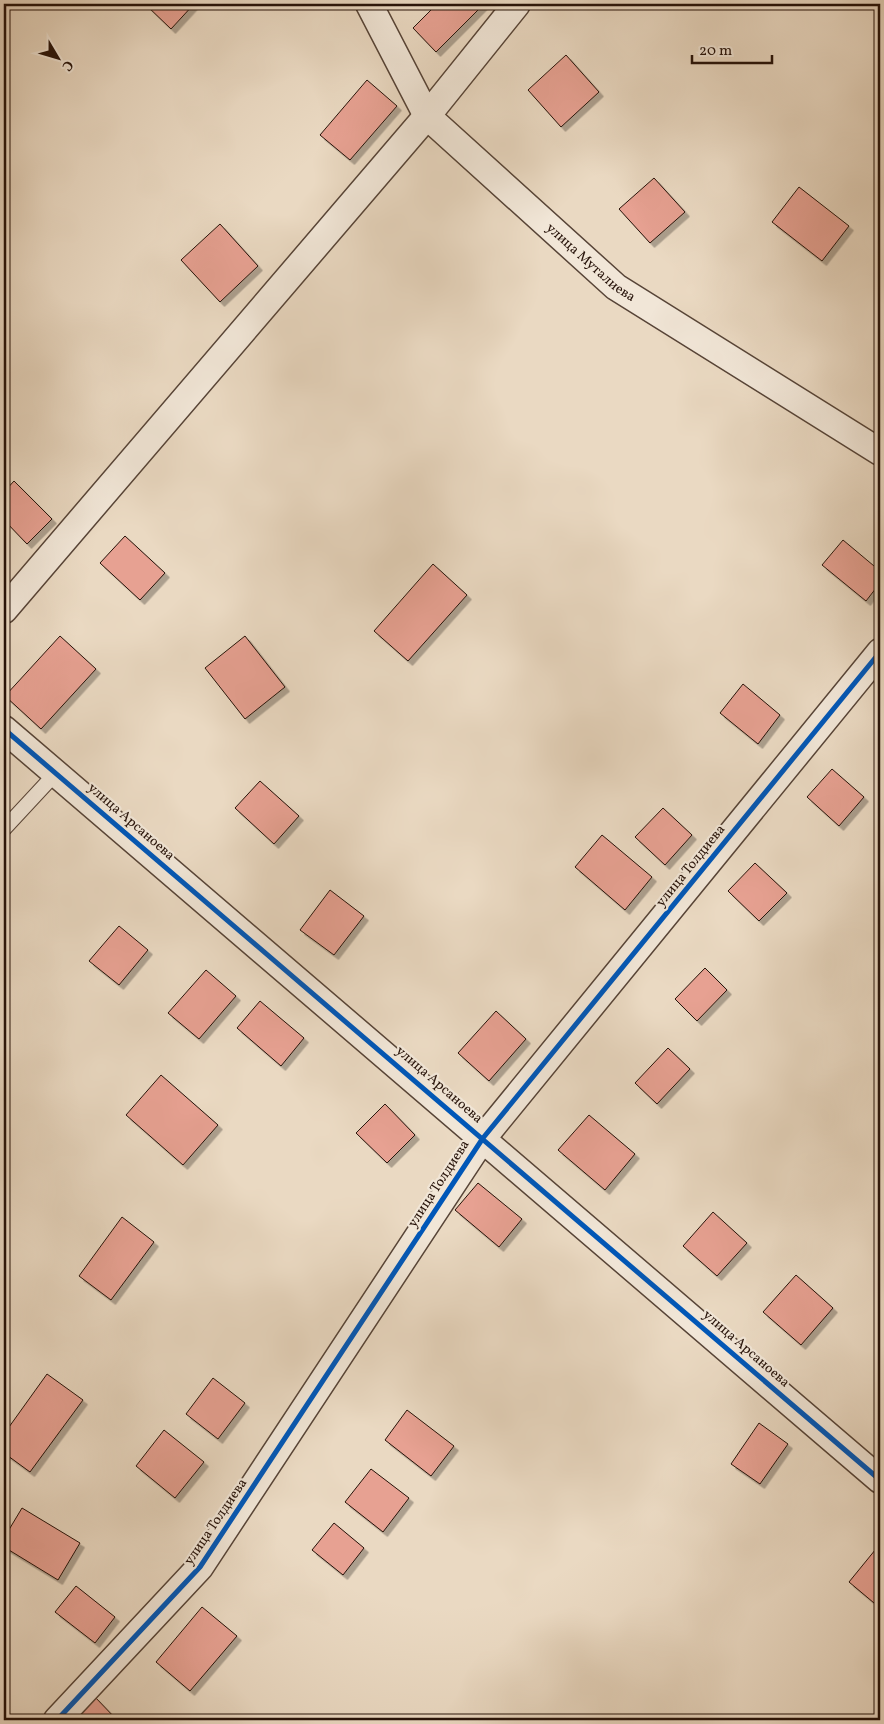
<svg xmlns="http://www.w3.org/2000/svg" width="884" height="1724" viewBox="0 0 884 1724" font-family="Vollkorn,serif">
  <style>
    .building { fill: #e7a192; stroke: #261209; filter: url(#shadow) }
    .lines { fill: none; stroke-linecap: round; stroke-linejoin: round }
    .lane-casing { stroke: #574437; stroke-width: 16 }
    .street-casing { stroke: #574437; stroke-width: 29 }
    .lane { stroke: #f1e6d7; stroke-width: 14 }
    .street { stroke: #f1e6d7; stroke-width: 26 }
    .cycleway-casing { stroke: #f1e6d7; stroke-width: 8 }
    .cycleway { stroke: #0057b8; stroke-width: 5 }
    .labels { text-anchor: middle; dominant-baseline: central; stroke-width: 4.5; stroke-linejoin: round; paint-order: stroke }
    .street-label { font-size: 14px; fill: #261209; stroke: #f1e6d7 }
  </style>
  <defs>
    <filter id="shadow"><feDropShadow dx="4.5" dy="4.5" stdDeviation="0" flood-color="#0004"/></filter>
  </defs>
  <rect width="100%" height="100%" fill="#ead9c2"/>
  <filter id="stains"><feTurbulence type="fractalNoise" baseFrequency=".004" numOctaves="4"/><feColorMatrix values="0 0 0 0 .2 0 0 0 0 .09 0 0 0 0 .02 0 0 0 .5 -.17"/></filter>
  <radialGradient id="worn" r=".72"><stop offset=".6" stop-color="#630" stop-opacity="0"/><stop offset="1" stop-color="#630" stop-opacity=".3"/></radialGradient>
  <g class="building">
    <path d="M145 4H194L171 29Z"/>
    <path d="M437 4H484L436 52 413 28Z"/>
    <path d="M566 55 599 92 561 127 528 90Z"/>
    <path d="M367 80 397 106 350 160 320 135Z"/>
    <path d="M654 178 685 212 650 243 619 209Z"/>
    <path d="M799 187 849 226 822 261 772 222Z"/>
    <path d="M220 224 258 266 220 302 181 260Z"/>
    <path d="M14 481 52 519 27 544 4 520V492Z"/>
    <path d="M125 536 165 573 140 600 100 563Z"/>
    <path d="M843 540 880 571V583L866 601 822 565Z"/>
    <path d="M433 564 467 595 408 661 374 631Z"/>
    <path d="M60 636 96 669 41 729 5 696Z"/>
    <path d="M245 636 285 687 245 719 205 668Z"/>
    <path d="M743 684 780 715 758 744 720 713Z"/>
    <path d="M832 769 864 797 839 826 807 797Z"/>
    <path d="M260 781 299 816 274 844 235 808Z"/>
    <path d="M663 808 692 835 665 865 635 837Z"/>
    <path d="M602 835 652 877 625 910 575 867Z"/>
    <path d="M755 863 787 893 759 921 728 891Z"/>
    <path d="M330 890 364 916 334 955 300 930Z"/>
    <path d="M119 926 148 950 119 985 89 961Z"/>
    <path d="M705 968 727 990 697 1021 675 999Z"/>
    <path d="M206 970 236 996 199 1039 168 1013Z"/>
    <path d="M260 1001 304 1038 281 1066 237 1028Z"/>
    <path d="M496 1011 526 1039 489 1081 458 1053Z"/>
    <path d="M668 1048 690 1069 657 1104 635 1083Z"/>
    <path d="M161 1075 218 1125 183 1165 126 1115Z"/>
    <path d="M385 1104 415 1135 387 1163 356 1133Z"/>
    <path d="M589 1115 635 1154 605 1190 558 1150Z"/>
    <path d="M478 1183 522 1219 499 1247 455 1210Z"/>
    <path d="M713 1212 747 1243 717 1276 683 1246Z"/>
    <path d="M122 1217 154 1242 111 1300 79 1276Z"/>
    <path d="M796 1275 833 1308 801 1345 763 1312Z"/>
    <path d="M47 1374 83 1400 30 1472 4 1453V1434Z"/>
    <path d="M213 1378 245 1403 218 1439 186 1414Z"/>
    <path d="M407 1410 454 1446 431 1476 385 1440Z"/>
    <path d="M759 1423 788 1444 760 1484 731 1464Z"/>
    <path d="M164 1430 204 1462 175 1498 136 1466Z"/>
    <path d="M371 1469 409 1498 383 1532 345 1502Z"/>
    <path d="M22 1508 80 1543 58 1580 4 1547V1538Z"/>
    <path d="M334 1523 364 1548 343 1575 312 1550Z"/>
    <path d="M880 1544V1608L849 1582Z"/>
    <path d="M76 1586 115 1617 95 1643 55 1612Z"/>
    <path d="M202 1607 237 1636 190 1691 156 1662Z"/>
    <path d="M94 1696 117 1720H69Z"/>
  </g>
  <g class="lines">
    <g class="lane-casing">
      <path id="lane" d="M4 829 56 773"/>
    </g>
    <g class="street-casing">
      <g id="street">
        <path id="s1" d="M369 4 427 116 616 287 880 452"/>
        <path d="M4 610 427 116 517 4"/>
        <path d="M4 729 880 1480"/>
        <path d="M57 1720 200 1567 483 1138 880 652"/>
      </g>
    </g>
    <use href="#lane" class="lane"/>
    <use href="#street" class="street"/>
    <g class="cycleway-casing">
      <g id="cycleway">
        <path d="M4 729 880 1480"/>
        <path d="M57 1720 200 1567 483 1138 880 652"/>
      </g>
    </g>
    <use href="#cycleway" class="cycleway"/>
  </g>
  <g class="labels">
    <g class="street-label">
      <text stroke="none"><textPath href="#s1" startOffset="346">улица Муталиева</textPath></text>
      <text transform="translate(131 822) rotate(41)">улица Арсаноева</text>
      <text transform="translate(691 866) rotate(-51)">улица Толдиева</text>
      <text transform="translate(439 1085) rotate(41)">улица Арсаноева</text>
      <text transform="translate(439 1184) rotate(-57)">улица Толдиева</text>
      <text transform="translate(746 1349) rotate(41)">улица Арсаноева</text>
      <text transform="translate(216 1522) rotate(-56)">улица Толдиева</text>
    </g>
  </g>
  <rect width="884" height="1724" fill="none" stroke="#ead9c2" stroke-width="20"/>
  <rect x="5" y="5" width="874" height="1714" fill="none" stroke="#261209" stroke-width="2.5"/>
  <rect x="10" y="10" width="864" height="1704" fill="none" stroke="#261209"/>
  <g transform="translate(58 58) rotate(128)" stroke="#f1e6d7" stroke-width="4" paint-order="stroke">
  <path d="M0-4L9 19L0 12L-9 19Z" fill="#261209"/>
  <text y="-8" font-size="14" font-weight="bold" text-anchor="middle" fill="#261209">С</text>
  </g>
  <path d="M692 55v8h80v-8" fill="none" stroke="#261209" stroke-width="2.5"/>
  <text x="699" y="55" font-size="15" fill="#261209" stroke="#f1e6d7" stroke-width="4" paint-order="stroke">20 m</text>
  <rect width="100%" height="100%" filter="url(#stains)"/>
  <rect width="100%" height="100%" fill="url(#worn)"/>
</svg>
